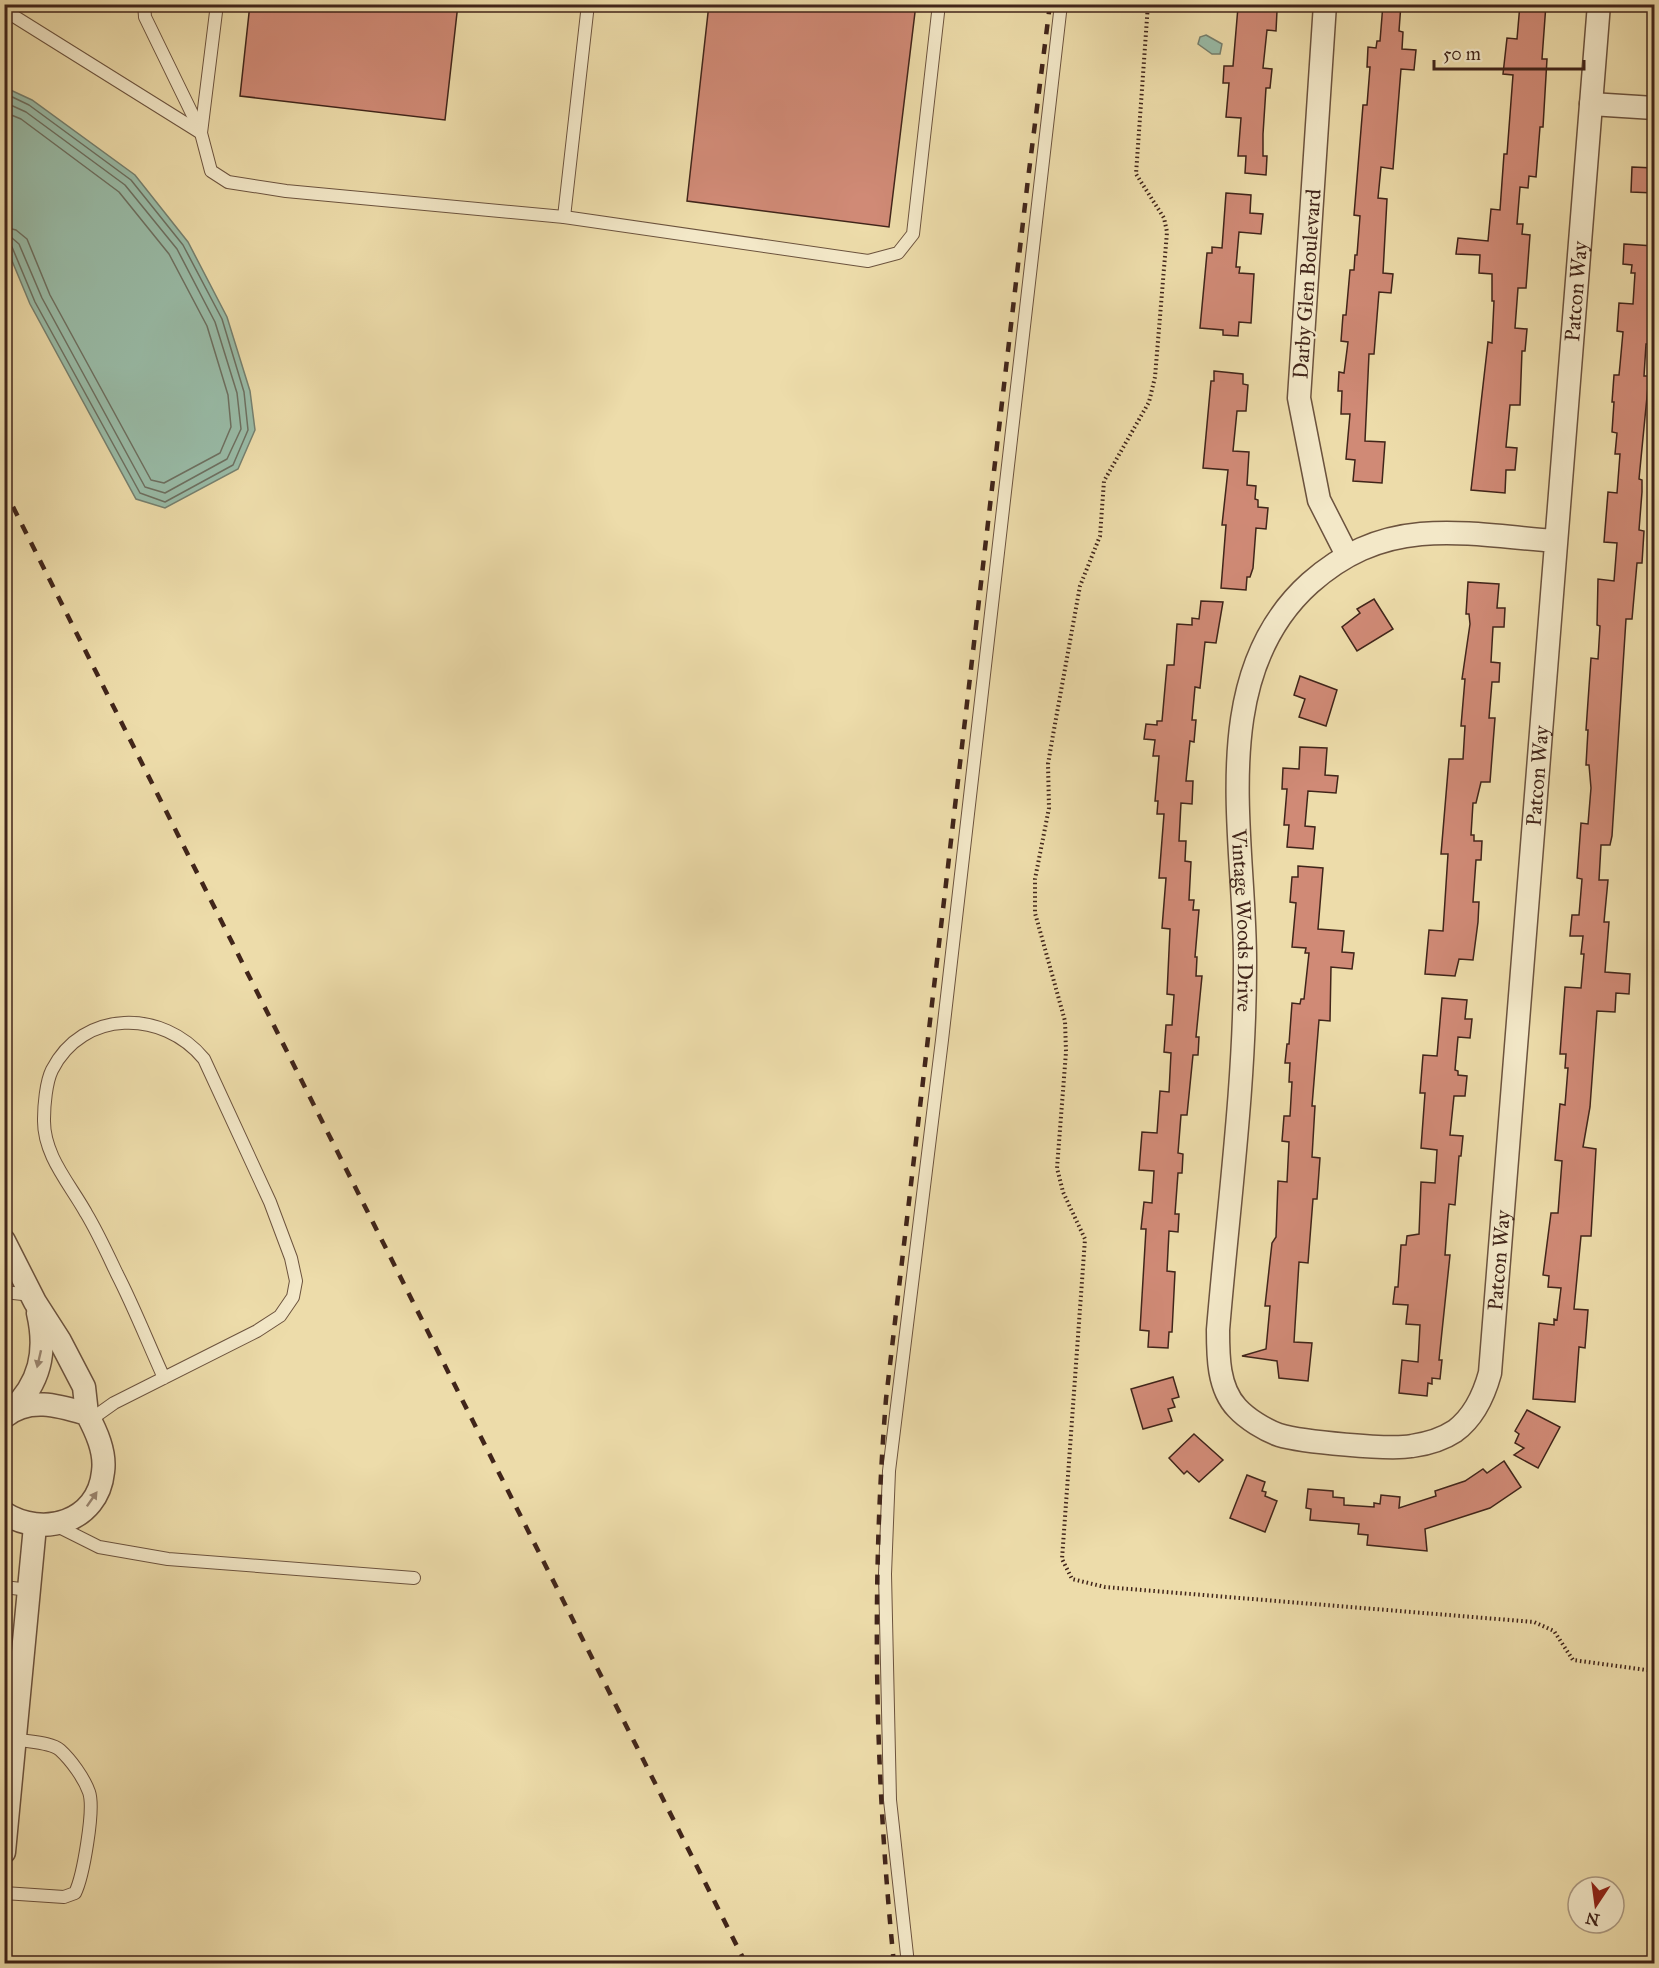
<svg xmlns="http://www.w3.org/2000/svg" width="1659" height="1968" viewBox="0 0 1659 1968" font-family="'IM FELL Great Primer',serif">
  <style>
    .water { fill: #99bca8; stroke: #76806f; stroke-width: 1.5 }
    .lines { fill: none; stroke-linecap: round; stroke-linejoin: round }
    .shore { stroke: #6d7061; stroke-width: 1.5 }
    .building { fill: #d08a76; stroke: #41251a; stroke-width: 1.5 }
    .lane-casing { stroke: #6c533e; stroke-width: 14 }
    .street-casing { stroke: #6c533e; stroke-width: 25 }
    .path { stroke: #41251a; stroke-width: 4; stroke-dasharray: 1.5 3; stroke-linecap: butt }
    .lane { stroke: #f3e8c8; stroke-width: 12 }
    .street { stroke: #f3e8c8; stroke-width: 22 }
    .rail { stroke: #41251a; stroke-width: 4.5; stroke-dasharray: 10 10; stroke-linecap: butt }
    .oneway { fill: #9a8671 }
    .labels { text-anchor: middle; dominant-baseline: central; stroke-width: 4.5; stroke-linejoin: round; paint-order: stroke }
    .street-label { font-size: 21px; fill: #41251a; stroke: #f3e8c8 }
  </style>
  <rect width="100%" height="100%" fill="#eddcaa"/>
  <filter id="stains"><feTurbulence type="fractalNoise" baseFrequency=".00333" numOctaves="4"/><feColorMatrix values="0 0 0 0 .2 0 0 0 0 .09 0 0 0 0 .02 0 0 0 .5 -.17"/></filter>
  <radialGradient id="worn" r=".72"><stop offset=".6" stop-color="#630" stop-opacity="0"/><stop offset="1" stop-color="#630" stop-opacity=".3"/></radialGradient>
  <g class="water">
    <path d="M1206 35 1222 44 1220 54H1212L1198 44 1200 37Z"/>
    <path d="M4 87 32 100 135 175 188 242 227 317 250 391 255 430 238 469 165 508 136 499 30 304 5 244Z"/>
  </g>
  <g class="lines">
    <g class="shore">
      <path d="M4 93 29 105 131 180 183 245 222 319 244 392 248 430 233 465 165 502 140 493 35 302 12 247 4 244"/>
      <path d="M4 102 26 112 125 185 177 249 215 322 237 393 241 429 227 459 165 493 145 487 42 298 19 244 12 238 4 236"/>
      <path d="M4 112 21 119 119 192 169 254 207 326 228 395 231 427 220 453 164 483 151 480 50 295 27 239 16 230 4 227"/>
    </g>
  </g>
  <g class="building">
    <path d="M250 4H458L445 120 240 96Z"/>
    <path d="M709 4H916L889 227 687 201Z"/>
    <path d="M1383 4H1401L1399 31 1403 32 1402 49 1416 50 1414 70 1401 69 1393 169 1381 167 1378 198 1387 199 1383 273 1393 274 1391 293 1379 292 1374 354H1369L1365 441 1385 442 1382 483 1353 481 1355 460 1346 459 1350 414H1341L1342 391H1338L1339 372 1344 373 1348 342 1341 341 1343 315H1346L1350 270H1354L1355 255H1357L1360 216 1354 215 1363 105H1367L1370 67H1367L1368 47 1376 48 1377 41H1380Z"/>
    <path d="M1520 4H1546L1542 59H1547L1543 127H1540L1536 177 1529 176 1528 188 1520 187 1517 224H1523L1522 234 1530 235 1526 288H1518L1515 328 1527 329 1525 351H1522L1520 405H1510L1506 447 1517 448 1515 470H1506L1505 493 1471 490 1488 342 1492 343 1494 301H1492V274L1479 273 1480 255 1456 254 1458 238 1488 241 1491 209 1500 210 1504 154H1507L1513 75 1503 74 1507 38 1517 39Z"/>
    <path d="M1238 7 1277 11 1276 31 1267 30 1263 68 1272 69 1270 88H1266L1263 134V156H1267L1266 175 1245 173 1246 156H1238L1241 118 1226 117 1229 83H1223L1224 66H1233Z"/>
    <path d="M1632 167 1654 168V193L1631 192Z"/>
    <path d="M1226 193 1251 195 1250 213 1263 214 1261 234 1239 232 1236 267H1240L1239 273 1254 274 1251 323 1239 322 1238 336 1223 335V330L1200 328 1207 253H1212V247L1222 248Z"/>
    <path d="M1624 244 1654 246V302L1652 334 1650 344H1646L1644 376H1649L1639 479 1642 480V492L1639 530 1644 531 1642 563H1637L1632 619H1626L1612 836 1610 845H1601L1599 880H1608L1604 922H1609L1605 972 1630 974 1629 994 1616 993 1615 1012 1597 1011 1590 1107 1583 1147 1596 1149 1591 1236H1581L1574 1309 1588 1310 1585 1348 1579 1347 1575 1402 1533 1399 1539 1323 1554 1325V1319L1557 1320 1561 1288 1548 1287 1549 1276 1543 1275 1551 1213H1558L1562 1161 1555 1160 1560 1104 1565 1105 1568 1068H1565L1566 1054H1560L1565 987 1581 988 1584 954H1581L1583 936H1570L1572 915H1579L1582 879 1577 878 1581 823 1588 824 1591 788 1589 765H1586L1588 730H1586L1591 658 1598 659 1600 626 1597 625 1598 579 1614 581 1617 543 1604 542 1608 492 1617 493 1620 454H1615L1617 433 1612 432 1614 402H1612L1614 375H1619L1620 365 1623 332 1617 331 1619 303 1633 304 1635 273H1631L1632 265 1623 264Z"/>
    <path d="M1214 371 1243 374V384L1248 385 1246 411H1237L1233 451 1249 452 1247 485 1256 486 1255 499 1258 500V507L1268 508 1266 529 1256 528 1253 568 1250 577H1247L1246 590 1221 588 1226 525H1222L1228 470 1203 468 1211 381H1214Z"/>
    <path d="M1468 582 1499 584 1497 608H1505L1504 627H1493L1491 662 1500 663 1499 682H1492L1489 718H1495L1490 782H1481L1476 803H1473L1471 835H1474V841H1482L1481 860H1476L1473 902H1479L1478 922 1473 960 1459 959 1455 976 1425 974 1429 930 1443 931 1448 854H1441L1449 759H1463L1465 726H1461L1465 679H1462L1470 624 1469 614H1466Z"/>
    <path d="M1374 599 1393 629 1357 651 1342 627 1360 613 1357 609Z"/>
    <path d="M1201 601 1223 602 1216 643 1205 642 1200 688 1195 687 1192 720H1196L1194 742 1190 741 1186 781H1193L1192 804 1181 803 1179 841H1186L1185 861 1191 862 1189 900H1194L1193 910H1199L1195 957H1197L1196 976H1202L1196 1037H1199L1198 1055H1193L1187 1115H1181L1178 1153 1183 1154 1182 1173H1178L1175 1214H1179L1178 1232 1169 1231 1167 1271 1175 1272 1172 1332H1169L1168 1348 1148 1347 1149 1331 1140 1330 1146 1229H1141L1144 1202 1152 1203 1154 1171 1139 1170 1142 1132 1157 1133 1160 1091 1169 1092 1171 1053 1164 1052 1166 1025H1172L1174 995 1167 994 1170 929 1162 928 1166 878H1159L1164 814H1157L1158 801H1155L1159 756H1153L1155 740 1144 739 1146 724 1157 725V721H1162L1167 665H1174L1177 624 1192 625V618L1199 619Z"/>
    <path d="M1300 676 1337 690 1326 726 1299 717 1305 699 1294 695Z"/>
    <path d="M1300 747 1327 748 1325 775 1338 776 1336 793 1308 791 1305 826 1315 827 1313 849 1287 847 1289 825H1284L1287 789H1282L1283 768 1299 769Z"/>
    <path d="M1298 866 1323 868 1318 929 1344 931 1342 952 1354 953 1352 969 1331 967 1330 1021 1319 1020 1312 1106H1315L1312 1157 1320 1158 1317 1199H1313L1308 1263 1299 1262 1294 1342 1312 1343 1308 1381 1279 1378 1277 1361 1242 1356 1266 1349 1270 1306H1265L1272 1243 1276 1237 1278 1181 1287 1182 1289 1142 1282 1141 1284 1116H1290L1292 1082H1289L1290 1063H1285L1287 1044H1289L1292 1003 1300 1004 1301 999H1304L1309 953H1305L1306 948 1292 947 1296 903 1290 902 1292 877H1298Z"/>
    <path d="M1442 998 1467 1000 1465 1019H1472L1470 1038 1458 1037 1455 1070 1458 1071V1075L1467 1076 1465 1096H1454L1450 1135 1463 1136 1461 1156H1459L1455 1205 1449 1204 1448 1214 1445 1255H1450L1439 1360H1442L1440 1379 1432 1378V1384L1428 1383 1427 1396 1399 1393 1402 1360 1418 1362 1420 1325 1406 1324 1408 1305 1393 1304 1395 1287H1398L1401 1245H1406L1407 1236 1419 1234 1421 1182 1435 1183 1437 1150 1421 1148 1425 1093H1420L1423 1055 1437 1056Z"/>
    <path d="M1173 1377 1179 1397 1172 1399 1175 1407 1168 1409 1172 1421 1143 1429 1131 1389Z"/>
    <path d="M1527 1410 1560 1427 1538 1468 1514 1455 1524 1448 1515 1443 1519 1434 1515 1431Z"/>
    <path d="M1194 1434 1223 1460 1199 1482 1187 1471 1184 1474 1169 1458Z"/>
    <path d="M1504 1461 1521 1487 1490 1508 1425 1529 1427 1551 1367 1545 1368 1535 1358 1534 1359 1524 1310 1520 1311 1509 1306 1508 1308 1489 1333 1491V1497L1344 1498V1505L1374 1507V1503L1380 1504 1381 1495 1400 1497 1399 1508 1436 1496 1435 1491 1465 1481 1483 1469 1487 1473Z"/>
    <path d="M1247 1475 1265 1482 1262 1491 1266 1492 1265 1496 1277 1501 1265 1532 1230 1518Z"/>
  </g>
  <g class="lines">
    <g class="lane-casing">
      <g id="lane">
        <path d="M144 4 145 17 201 132"/>
        <path d="M217 4 201 133 211 171 228 182 286 191 564 217 588 4"/>
        <path d="M4 10 201 133"/>
        <path d="M564 217 868 261 898 253 913 234 939 4"/>
        <path d="M4 1292 32 1295"/>
        <path d="M90 1420 114 1403 257 1331 280 1316 293 1297 296 1281 291 1258 270 1202 204 1059C163 1009 83 1009 52 1070 46 1082 44 1106 44 1119 43 1155 70 1184 86 1213 98 1233 107 1253 117 1274 134 1307 148 1343 164 1378"/>
        <path d="M55 1525 99 1547 168 1559 414 1578"/>
        <path d="M4 1587 29 1590"/>
        <path d="M4 1893 64 1897 75 1893C83 1877 95 1809 89 1792 84 1778 71 1760 60 1750 51 1742 27 1742 15 1739"/>
        <path d="M908 1964 890 1800 885 1574 889 1471 942 1040 1061 4"/>
      </g>
    </g>
    <g class="street-casing">
      <g id="street">
        <path d="M1325 4 1299 398 1319 500 1347 555"/>
        <path d="M1591 104 1654 108"/>
        <path id="s1" d="M1555 541C1511 538 1465 530 1421 534 1377 538 1343 554 1310 583 1204 678 1246 840 1245 965 1245 1087 1228 1209 1218 1330 1218 1356 1218 1388 1237 1408 1247 1419 1265 1430 1279 1435 1302 1442 1389 1450 1412 1446 1426 1444 1443 1439 1455 1431 1474 1417 1484 1395 1490 1373L1599 4"/>
        <path d="M4 1241 35 1302 60 1341 84 1387 87 1414"/>
        <path d="M11 1411C40 1383 47 1352 38 1313"/>
        <path d="M4 1417C29 1396 60 1406 87 1414 96 1431 106 1452 103 1472 98 1522 43 1538 4 1513"/>
        <path d="M4 1852 35 1526"/>
      </g>
    </g>
    <path class="path" d="M1148 4 1136 174 1164 218 1167 232 1155 377 1149 402 1104 481 1100 536 1080 586 1053 735 1048 764 1049 808 1035 879V913L1065 1021 1066 1052 1057 1168 1063 1192 1085 1239 1062 1559 1072 1579 1105 1587 1534 1622 1554 1631 1573 1660 1654 1671"/>
    <use href="#lane" class="lane"/>
    <use href="#street" class="street"/>
    <g class="rail">
      <path d="M4 489 746 1964"/>
      <path d="M894 1964C875 1775 871 1588 886 1399L1028 179 1050 4"/>
    </g>
  </g>
  <defs><path id="oneway-solid" d="M-6-.8H1V-3.2L6.5 0L1 3.2V.8H-6Z" transform="scale(1.5)"/></defs>
  <g class="oneway">
    <use href="#oneway-solid" transform="translate(39 1359) rotate(103)"/>
    <use href="#oneway-solid" transform="translate(92 1499) rotate(-55)"/>
  </g>
  <g class="labels">
    <g class="street-label">
      <text transform="translate(1307 284) rotate(-86)">Darby Glen Boulevard</text>
      <text stroke="none"><textPath href="#s1" startOffset="2492">Patcon Way</textPath></text>
      <text stroke="none"><textPath href="#s1" startOffset="2006">Patcon Way</textPath></text>
      <text stroke="none"><textPath href="#s1" startOffset="615">Vintage Woods Drive</textPath></text>
      <text stroke="none"><textPath href="#s1" startOffset="1520">Patcon Way</textPath></text>
    </g>
  </g>
  <rect width="1659" height="1968" fill="none" stroke="#eddcaa" stroke-width="24"/>
  <rect x="6" y="6" width="1647" height="1956" fill="none" stroke="#41251a" stroke-width="3"/>
  <rect x="12" y="12" width="1635" height="1944" fill="none" stroke="#41251a" stroke-width="1.5"/>
  <g transform="translate(1596 1905) rotate(193)"><circle r="28" fill="#f3e8c8" stroke="#ac9a82" stroke-width="1.5"/>
  <path d="M0-4.5L10 22L0 15L-10 22Z" fill="#8f2418"/>
  <text y="-9" font-size="16" font-weight="bold" text-anchor="middle" fill="#41251a">N</text>
  </g>
  <path d="M1434 60v9h150v-9" fill="none" stroke="#41251a" stroke-width="3"/>
  <text x="1443" y="60" font-size="18" fill="#41251a" stroke="#f3e8c8" stroke-width="4.5" paint-order="stroke">50 m</text>
  <rect width="100%" height="100%" filter="url(#stains)"/>
  <rect width="100%" height="100%" fill="url(#worn)"/>
</svg>
